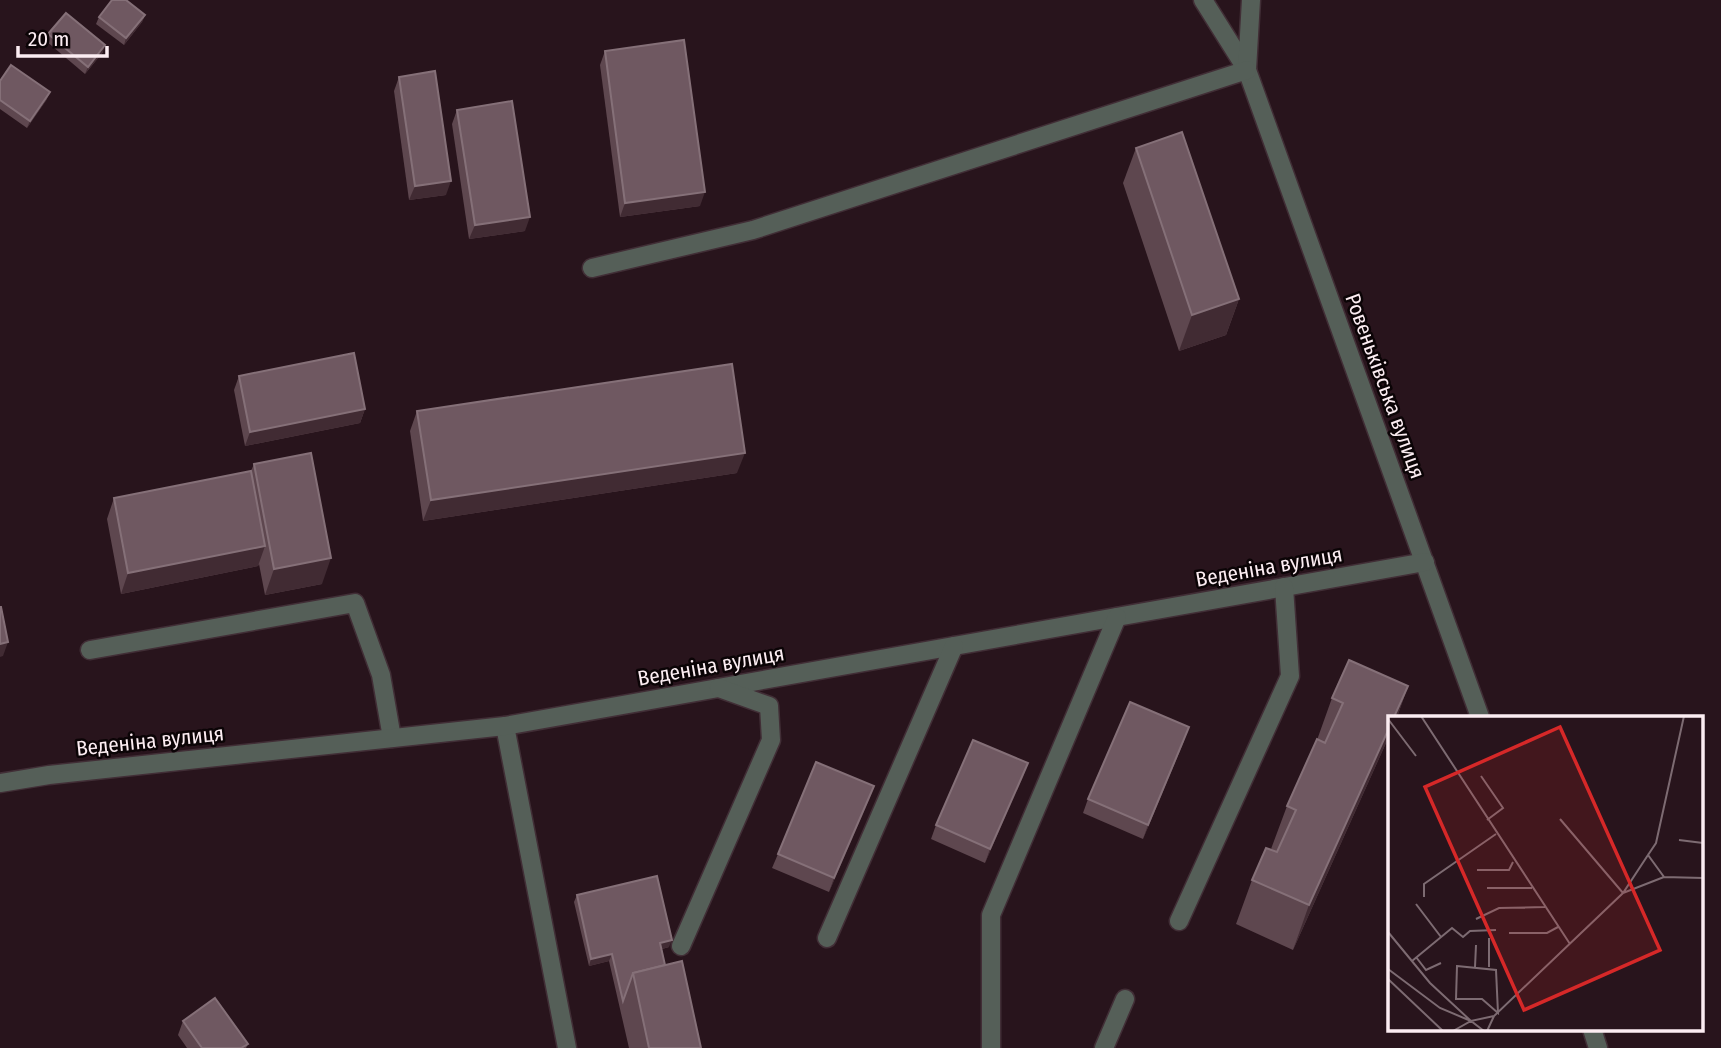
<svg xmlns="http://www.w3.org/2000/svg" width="1721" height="1048" viewBox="0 0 1721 1048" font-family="'Fira Sans Condensed',sans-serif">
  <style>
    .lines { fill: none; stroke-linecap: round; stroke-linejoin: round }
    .minor-casing { stroke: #412e36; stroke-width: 21 }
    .minor { stroke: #555f58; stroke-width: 18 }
    .wall { fill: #5e474f }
    .shaded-wall { fill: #412b33 }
    .building { fill: #6f5861; stroke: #857078; stroke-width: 2 }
    .labels { text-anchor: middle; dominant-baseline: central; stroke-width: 5; stroke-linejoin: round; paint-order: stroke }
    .street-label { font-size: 21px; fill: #fcedf2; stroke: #0b0406 }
    .inset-road { fill: none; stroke: #7d6b72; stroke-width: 2 }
    .view { fill: #d62828; fill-opacity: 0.15; stroke: #d62828; stroke-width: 3.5 }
    .inset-edge { fill: none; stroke: #fcedf2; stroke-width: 3.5 }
  </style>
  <rect width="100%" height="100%" fill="#28141c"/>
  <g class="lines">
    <g class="minor-casing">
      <g id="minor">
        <path d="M1203 0 1247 70 1480 717"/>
        <path d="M1247 70 1251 0"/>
        <path d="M592 268 753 230 1247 70"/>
        <path d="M90 650 355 603 381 675 392 738"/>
        <path d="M505 726 567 1048"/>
        <path d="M0 783 49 775 505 726 1425 562"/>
        <path d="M1179 921 1290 676 1284 587"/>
        <path d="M827 938 954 646"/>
        <path d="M681 946 771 740 769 706 719 688"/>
        <path d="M1592 1029 1598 1048"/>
        <path d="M991 1048V915L1117 617"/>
        <path d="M1104 1048 1125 999"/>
      </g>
    </g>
    <use href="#minor" class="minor"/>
  </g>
  <g class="wall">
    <path d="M145 15 142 22 124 45 96 24 99 17Z"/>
    <path d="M48 34 103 52 85 74 46 41Z"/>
    <path d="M605 51 700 206 620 217 600 65Z"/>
    <path d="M399 77 446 195 409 200 394 91Z"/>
    <path d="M0 81 47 99 27 128 0 109Z"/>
    <path d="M457 110 525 231 469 239 452 124Z"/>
    <path d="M1136 148 1239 299 1226 335 1179 351 1123 183Z"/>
    <path d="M239 376 365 409 360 423 245 446 234 390Z"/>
    <path d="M417 411 737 473 423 521 410 431Z"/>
    <path d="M254 464 322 584 265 595 259 564 258 566 121 594 107 519 114 498 251 471Z"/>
    <path d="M1408 686 1397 717H1390V734L1293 950 1236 924 1252 880 1271 849 1287 806 1317 740 1332 698Z"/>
    <path d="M1184 741 1143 839 1083 813 1088 799Z"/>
    <path d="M1028 763 985 863 931 839 936 825Z"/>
    <path d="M874 786 829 892 772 868 778 854Z"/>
    <path d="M577 895 669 947 662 949 665 965 701 1048H629L609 961 589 966 574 902Z"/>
    <path d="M183 1021 248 1044 246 1048H187L178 1035Z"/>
  </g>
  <g class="shaded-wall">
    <path d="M145 15 142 22 124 45 126 38Z"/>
    <path d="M105 45 103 52 85 74 88 67Z"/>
    <path d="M50 92 47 99 27 128 30 121Z"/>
    <path d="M451 181 446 195 409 200 415 186Z"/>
    <path d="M705 192 700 206 620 217 625 203Z"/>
    <path d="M530 217 525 231 469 239 475 225Z"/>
    <path d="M1239 299 1226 335 1179 351 1192 315Z"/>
    <path d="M365 409 360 423 245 446 250 432Z"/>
    <path d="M745 453 737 473 423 521 431 500Z"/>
    <path d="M265 546 258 566 121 594 128 573Z"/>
    <path d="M331 558 322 584 265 595 274 569Z"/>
    <path d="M8 642 3 656 0 657V644Z"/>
    <path d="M1408 686 1397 717H1394Z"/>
    <path d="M1390 726V734L1293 950 1309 905Z"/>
    <path d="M1189 727 1184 741 1143 839 1148 825Z"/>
    <path d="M1028 763 1023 777 985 863 990 849Z"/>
    <path d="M874 786 869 800 829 892 834 878Z"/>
    <path d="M672 940 669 947 658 950 660 943Z"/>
    <path d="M612 954 609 961 589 966 591 959Z"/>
  </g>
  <g class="building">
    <path d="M112 0H126L145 15 126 38 99 17Z"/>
    <path d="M66 13 105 45 88 67 48 34Z"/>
    <path d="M684 40 705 192 625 203 605 51Z"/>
    <path d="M11 65 50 92 30 121 0 100V81Z"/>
    <path d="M435 71 451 181 415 186 399 77Z"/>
    <path d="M512 101 530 217 475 225 457 110Z"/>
    <path d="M1182 132 1239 299 1192 315 1136 148Z"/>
    <path d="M354 353 365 409 250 432 239 376Z"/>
    <path d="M732 364 745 453 431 500 417 411Z"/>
    <path d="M311 453 331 558 274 569 254 464Z"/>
    <path d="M251 471 265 546 128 573 114 498Z"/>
    <path d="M0 607H1L8 642 0 644Z"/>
    <path d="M1349 660 1408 686 1394 717H1390V726L1309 905 1252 880 1266 848 1277 852 1296 810 1287 806 1317 739 1325 743 1343 703 1332 698Z"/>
    <path d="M1130 702 1189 727 1148 825 1088 799Z"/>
    <path d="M973 740 1028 763 990 849 936 825Z"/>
    <path d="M816 762 874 786 834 878 778 854Z"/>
    <path d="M657 876 672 940 660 943 665 965 633 973 623 1001 612 954 591 959 577 895Z"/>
    <path d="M682 961 701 1048H649L633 973Z"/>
    <path d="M215 998 248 1044 241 1048H202L183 1021Z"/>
  </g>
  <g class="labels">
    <g class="street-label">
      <text transform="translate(1385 386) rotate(70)">Ровеньківська вулиця</text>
      <text transform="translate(1269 567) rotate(-10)">Веденіна вулиця</text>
      <text transform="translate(711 666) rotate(-10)">Веденіна вулиця</text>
      <text transform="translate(150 741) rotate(-6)">Веденіна вулиця</text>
    </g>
  </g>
  <g transform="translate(1388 716)">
    <rect width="315" height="315" fill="#28141c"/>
    <path class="inset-road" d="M33 0 182 228M0 3 28 40M93 60 115 92 99 104M172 103 235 177M291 124 315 127M260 139 268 127 296 0M89 154H121L125 146M276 161 315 162M99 172H144M36 181V168L108 118M28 188 53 221M88 203 111 192 157 191M0 216 42 267 83 305 106 300M121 217H159L170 211M28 241 38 254 53 247M24 245 64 212 75 221 82 215 108 214M69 250 108 254 110 297 94 283H68ZM87 251 88 229M101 251V222M0 253 52 292 83 305M0 263 55 315M65 315 83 305 96 315M99 315 106 300 235 177 260 139 276 161 235 177"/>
    <path class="view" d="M172 11 272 234 136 294 37 71Z"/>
    <rect width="315" height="315" class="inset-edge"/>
  </g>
  <path d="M18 46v10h89v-10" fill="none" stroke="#fcedf2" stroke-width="3.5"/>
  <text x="28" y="46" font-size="21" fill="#fcedf2" stroke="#0b0406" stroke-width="5" paint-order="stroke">20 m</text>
</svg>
